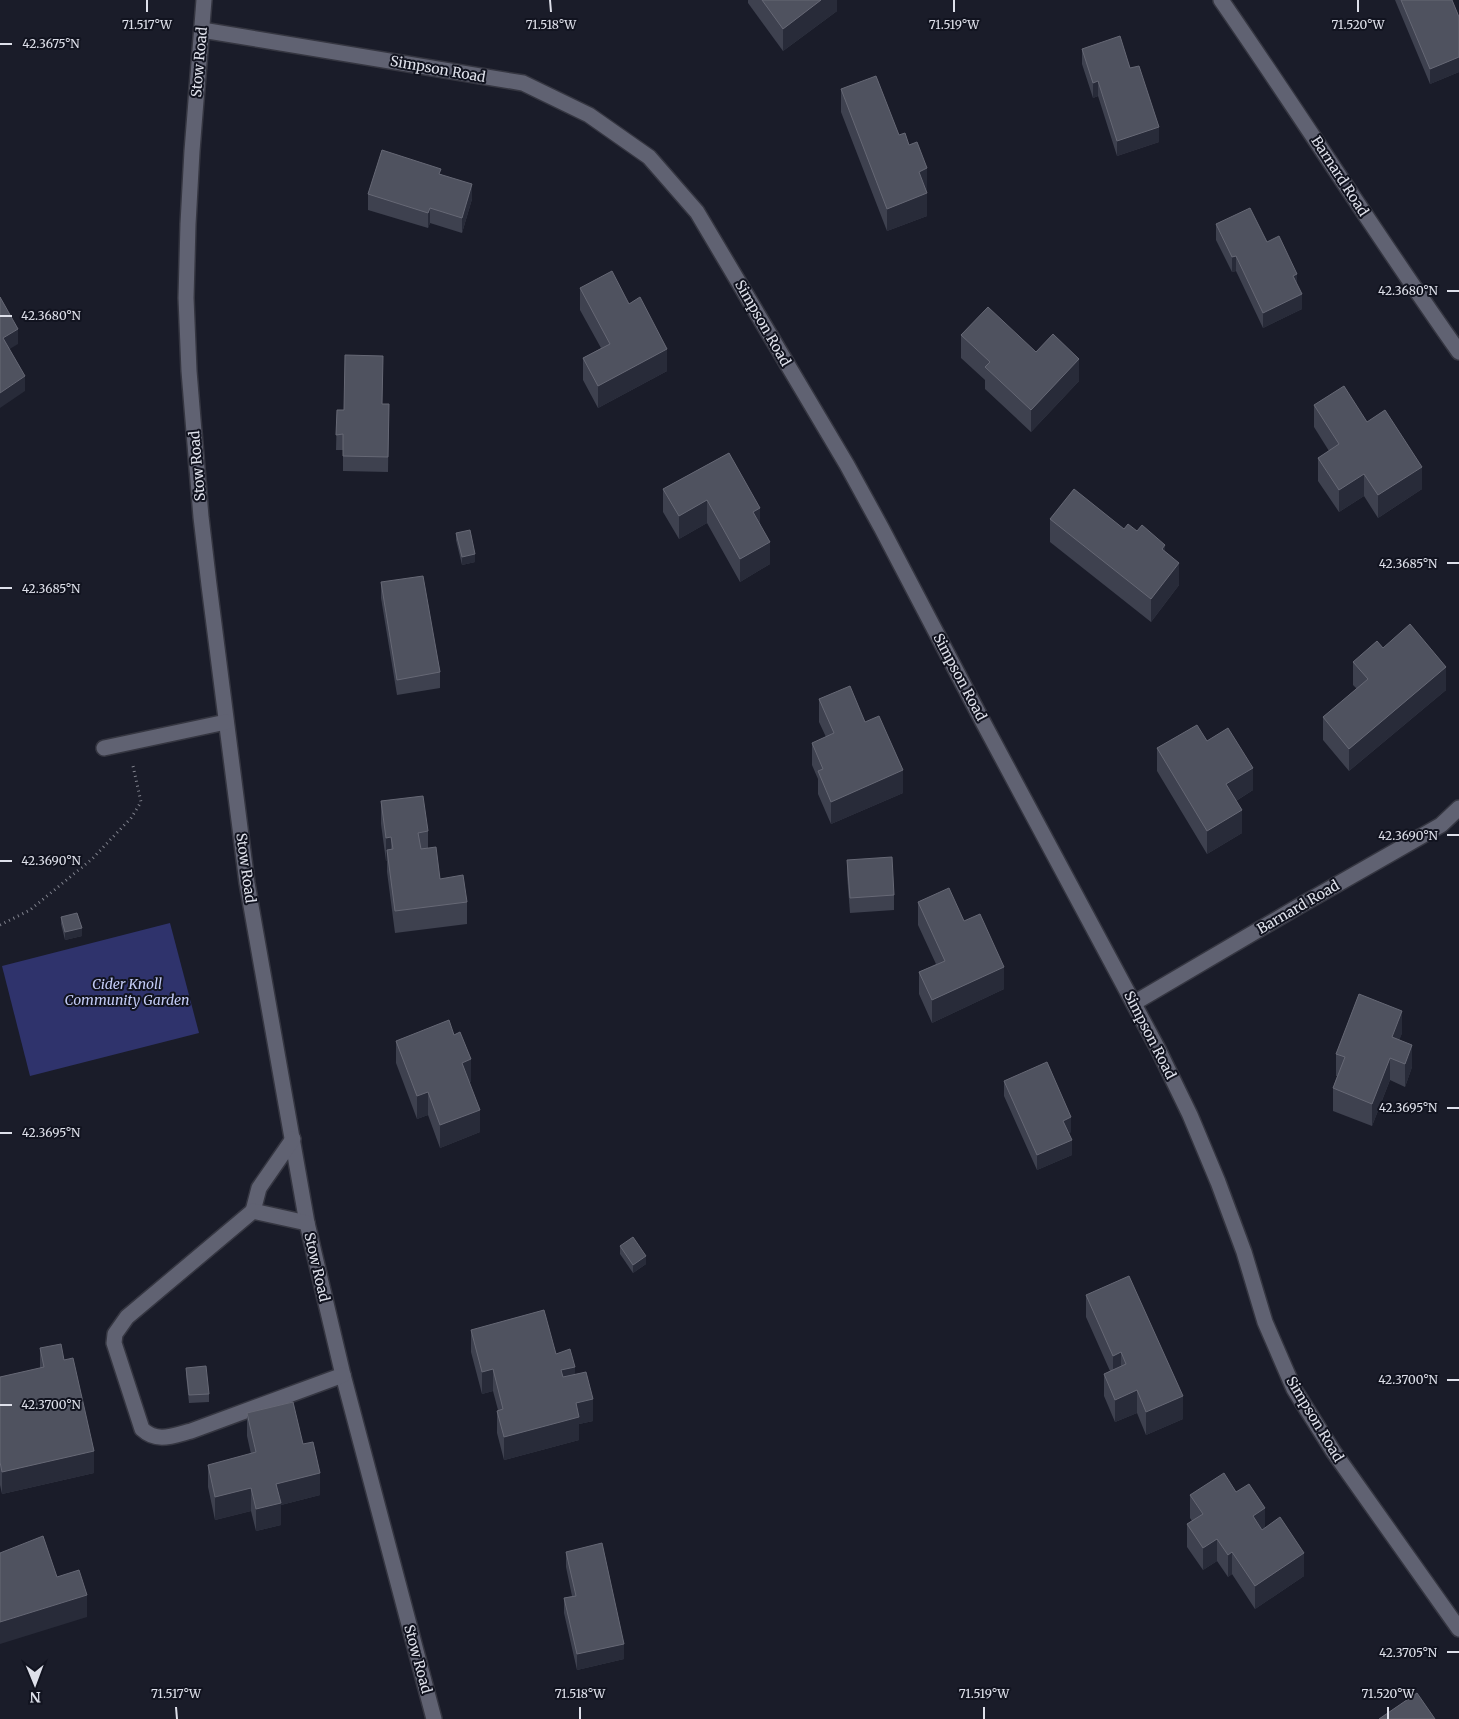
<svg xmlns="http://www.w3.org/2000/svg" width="1459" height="1719" viewBox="0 0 1459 1719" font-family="Merriweather,serif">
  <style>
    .green { fill: #2f336c }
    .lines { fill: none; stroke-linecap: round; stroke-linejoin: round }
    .minor-casing { stroke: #353641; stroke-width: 18 }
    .path { stroke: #81838e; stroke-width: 3; stroke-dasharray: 1 4; stroke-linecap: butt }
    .minor { stroke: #606272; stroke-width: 15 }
    .wall { fill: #3e414f }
    .shaded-wall { fill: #282b39 }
    .building { fill: #4f525f; stroke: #666875 }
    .ticks { fill: none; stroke: #dee0ea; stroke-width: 2 }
    .labels { text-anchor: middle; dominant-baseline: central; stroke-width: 4; stroke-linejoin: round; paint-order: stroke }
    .street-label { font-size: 14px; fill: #dee0ea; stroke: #11131f }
    .park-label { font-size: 14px; font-style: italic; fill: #c2caf4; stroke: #11131f }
    .ticks-label { font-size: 12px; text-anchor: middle; fill: #dee0ea; stroke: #11131f; stroke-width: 4; stroke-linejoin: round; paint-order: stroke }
  </style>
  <rect width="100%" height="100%" fill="#1a1c29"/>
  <path class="green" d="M170 923 199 1033 30 1076 2 966Z"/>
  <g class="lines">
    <g class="minor-casing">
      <g id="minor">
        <path d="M204 0 192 151 188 224 186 298 189 371 201 517 209 585 247 883 307 1223 343 1375 434 1719"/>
        <path d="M1221 0C1302 117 1377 236 1459 352"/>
        <path d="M202 30 523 83 589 115 649 157 697 212 847 465 882 529 984 724 1158 1049 1190 1115 1218 1182 1244 1252 1265 1322 1294 1389 1333 1451 1459 1629"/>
        <path d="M104 748 226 722"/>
        <path d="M1134 1003 1294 909 1441 825 1459 808"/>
        <path d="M253 1211 259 1188 293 1139"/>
        <path d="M307 1223 253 1211 127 1317 115 1334 114 1343 142 1429C157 1443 172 1436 191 1431L343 1375"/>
      </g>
    </g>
    <path class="path" d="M0 925 30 910 92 859 131 818 141 802 133 766"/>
    <use href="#minor" class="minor"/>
  </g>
  <g class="wall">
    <path d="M748 0H837V11L783 51 748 3Z"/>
    <path d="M1395 0H1452L1459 17V72L1430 84Z"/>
    <path d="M1082 49 1130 68 1159 142 1117 156 1098 96 1093 98 1082 64Z"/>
    <path d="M841 89 927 191H926L927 216 887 231 841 112Z"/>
    <path d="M441 174 472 199 462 233 430 223 428 228 368 210V194Z"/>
    <path d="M1216 224 1267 242 1297 285 1302 309 1263 328 1236 271 1232 272 1216 240Z"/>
    <path d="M580 288 629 304 667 371 598 408 583 380V358L601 348 580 310Z"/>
    <path d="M961 335 1036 352 1079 381 1031 432 985 389V380L961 358Z"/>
    <path d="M382 404H389L388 472 343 471V450H336L337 410H344Z"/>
    <path d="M1314 405 1367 422 1422 489 1378 518 1364 496 1339 512 1318 481V458L1329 451 1314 427Z"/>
    <path d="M729 453 760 523 770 564 740 582 707 523 679 539 663 512V489Z"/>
    <path d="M1050 519 1124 529 1165 552 1179 585 1151 622 1050 542Z"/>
    <path d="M456 533 475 562 462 565 456 540Z"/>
    <path d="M381 582 440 672V688L397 695 381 598Z"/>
    <path d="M1383 648 1446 690 1349 771 1323 740V717L1357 689 1353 685V662Z"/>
    <path d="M819 699 865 722 903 793 831 824 818 794V779L812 765V743L826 737 819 722Z"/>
    <path d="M1207 741 1253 790 1236 801 1242 833 1207 854 1157 771V748Z"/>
    <path d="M381 801 428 831V848L440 879 467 902V924L395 933 387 872V860L386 861 381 824Z"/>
    <path d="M847 860 894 895V910L850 913 847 875Z"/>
    <path d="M918 902 964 921 1004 989 932 1023 919 994V972L936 964 918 925Z"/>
    <path d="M61 917 82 936 65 940 61 924Z"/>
    <path d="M1402 1033 1399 1040 1412 1067 1405 1087 1390 1080 1372 1126 1333 1111V1088L1337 1076H1336V1054Z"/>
    <path d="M396 1041 471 1082H469L480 1132 440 1148 428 1115 417 1119 396 1063Z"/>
    <path d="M1004 1081 1071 1132 1069 1133 1072 1155 1037 1170 1004 1096Z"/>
    <path d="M620 1246 646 1264 633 1273 620 1254Z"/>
    <path d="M1086 1295 1183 1419 1146 1435 1137 1413 1115 1422 1104 1396V1374L1110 1371 1086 1317Z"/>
    <path d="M471 1330 556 1354 575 1374 593 1421 579 1424V1440L504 1460 497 1433V1411L498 1410 493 1391 482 1394 471 1352Z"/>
    <path d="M40 1348 94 1473 2 1494 0 1485V1377L40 1368Z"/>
    <path d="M186 1368 209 1394V1402L189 1403 186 1375Z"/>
    <path d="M247 1413 303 1444 320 1495 281 1505V1525L256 1531 251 1511 215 1520 208 1487V1465L251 1454 247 1436Z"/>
    <path d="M1236 1492 1304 1576 1255 1609 1232 1574 1228 1577 1217 1561 1203 1570 1187 1547V1524L1192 1521 1190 1518V1495Z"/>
    <path d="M566 1552 624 1659 577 1670 564 1613V1598L572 1596 566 1567Z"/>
  </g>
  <g class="shaded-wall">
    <path d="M821 0H837V11L783 51V29Z"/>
    <path d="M1459 57V72L1430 84V69Z"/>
    <path d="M1098 81V96L1093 98V83Z"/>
    <path d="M1159 127V142L1117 156V141Z"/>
    <path d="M927 168V191L919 194V172Z"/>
    <path d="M472 184V199L462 233V218Z"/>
    <path d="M927 193V216L887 231V209Z"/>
    <path d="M430 208V223L428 228V213Z"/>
    <path d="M1236 256V271L1232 272V257Z"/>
    <path d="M1297 274V289L1293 276Z"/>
    <path d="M1302 294V309L1263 328V313Z"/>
    <path d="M18 329V344L3 353V338Z"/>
    <path d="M667 349V371L598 408V386Z"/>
    <path d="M1079 359V381L1031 432V410Z"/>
    <path d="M25 376V391L0 408V393Z"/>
    <path d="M1422 467V489L1378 518V495Z"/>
    <path d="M1364 474V496L1339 512V490Z"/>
    <path d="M707 500V523L679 539V516Z"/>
    <path d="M760 508V531L753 512Z"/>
    <path d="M770 542V564L740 582V559Z"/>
    <path d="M1165 545V567L1162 549Z"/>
    <path d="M475 554V562L462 565V557Z"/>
    <path d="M1179 563V585L1151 622V599Z"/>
    <path d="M1446 667V690L1349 771V749Z"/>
    <path d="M1253 768V790L1226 807V784Z"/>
    <path d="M903 770V793L831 824V802Z"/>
    <path d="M1242 810V833L1207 854V831Z"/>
    <path d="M391 837V859L387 850V860L386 861V838Z"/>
    <path d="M82 928V936L65 940V932Z"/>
    <path d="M1004 967V989L932 1023V1000Z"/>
    <path d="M1402 1011V1033L1392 1060V1037Z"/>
    <path d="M1412 1045V1067L1405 1087V1064Z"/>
    <path d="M1390 1058V1080L1372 1126V1104Z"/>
    <path d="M471 1059V1082L462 1085V1063Z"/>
    <path d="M428 1092V1115L417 1119V1096Z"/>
    <path d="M480 1110V1132L440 1148V1125Z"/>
    <path d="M1071 1117V1132L1063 1136V1121Z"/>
    <path d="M1072 1140V1155L1037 1170V1155Z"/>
    <path d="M646 1256V1264L633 1273V1265Z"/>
    <path d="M1121 1352V1375L1113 1378V1356Z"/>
    <path d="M575 1367V1389L561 1393V1370Z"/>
    <path d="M493 1369V1391L482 1394V1372Z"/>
    <path d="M1137 1390V1413L1115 1422V1400Z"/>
    <path d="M1183 1396V1419L1146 1435V1412Z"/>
    <path d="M593 1399V1421L579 1424V1440L504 1460V1437L576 1403Z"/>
    <path d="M94 1451V1473L2 1494V1472Z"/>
    <path d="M320 1473V1495L281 1505V1525L256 1531V1509L276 1484Z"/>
    <path d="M251 1488V1511L215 1520V1497Z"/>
    <path d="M1265 1508V1531L1253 1539V1516Z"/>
    <path d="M1217 1539V1561L1203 1570V1548Z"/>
    <path d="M1232 1552V1574L1228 1577V1555Z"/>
    <path d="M1304 1553V1576L1255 1609V1586Z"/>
    <path d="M87 1595V1617L0 1644V1622Z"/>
    <path d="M624 1644V1659L577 1670V1654Z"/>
  </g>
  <g class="building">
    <path d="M762 0H821L783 29Z"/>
    <path d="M1401 0H1452L1459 17V57L1430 69Z"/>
    <path d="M1120 36 1130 68 1139 66 1159 127 1117 141 1098 81 1093 83 1082 49Z"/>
    <path d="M876 76 899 135 905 133 909 145 917 142 927 168 919 172 927 193 887 209 841 89Z"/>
    <path d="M382 150 441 169 439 174 472 184 462 218 430 208 428 213 368 194Z"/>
    <path d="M1250 208 1267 242 1279 236 1297 274 1293 276 1302 294 1263 313 1236 256 1232 257 1216 224Z"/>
    <path d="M612 271 629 304 640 297 667 349 598 386 583 358 610 344 580 288Z"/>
    <path d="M0 297 18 329 3 338 25 376 0 393Z"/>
    <path d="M988 307 1036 352 1053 334 1079 359 1031 410 985 367 990 362 961 335Z"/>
    <path d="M345 355 383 356 382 404H389L388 457 343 456V434L336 435 337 410H344Z"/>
    <path d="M1344 386 1367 422 1385 410 1422 467 1378 495 1364 474 1339 490 1318 458 1339 444 1314 405Z"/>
    <path d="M729 453 760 508 753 512 770 542 740 559 707 500 679 516 663 489Z"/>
    <path d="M1074 489 1124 529 1128 524 1137 531 1142 525 1165 545 1162 549 1179 563 1151 599 1050 519Z"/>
    <path d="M470 530 475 554 462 557 456 533Z"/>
    <path d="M423 576 440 672 397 680 381 582Z"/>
    <path d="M1410 624 1446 667 1349 749 1323 717 1368 679 1353 662 1377 641 1383 648Z"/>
    <path d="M850 686 865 722 879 716 903 770 831 802 818 771 823 769 812 743 834 733 819 699Z"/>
    <path d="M1197 725 1207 741 1228 728 1253 768 1226 784 1242 810 1207 831 1157 748Z"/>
    <path d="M423 796 428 831 418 833 421 849 436 847 440 879 463 875 467 902 395 911 387 850 393 849 391 837 386 838 381 801Z"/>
    <path d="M892 857 894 895 850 898 847 860Z"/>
    <path d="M949 888 964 921 980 914 1004 967 932 1000 919 972 945 961 918 902Z"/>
    <path d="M77 913 82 928 65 932 61 917Z"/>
    <path d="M1359 994 1402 1011 1392 1037 1412 1045 1405 1064 1390 1058 1372 1104 1333 1088 1345 1057 1336 1054Z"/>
    <path d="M449 1020 454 1035 460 1032 471 1059 462 1063 480 1110 440 1125 428 1092 417 1096 396 1041Z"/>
    <path d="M1047 1062 1071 1117 1063 1121 1072 1140 1037 1155 1004 1081Z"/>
    <path d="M633 1237 646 1256 633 1265 620 1246Z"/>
    <path d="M1129 1276 1183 1396 1146 1412 1137 1390 1115 1400 1104 1374 1126 1364 1121 1352 1113 1356 1086 1295Z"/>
    <path d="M544 1310 556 1354 570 1349 575 1367 561 1370 563 1377 586 1372 593 1399 576 1403 579 1417 504 1437 497 1411 503 1409 493 1369 482 1372 471 1330Z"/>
    <path d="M61 1344 64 1360 73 1358 94 1451 2 1472 0 1462V1377L44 1367 40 1348Z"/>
    <path d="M206 1366 209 1394 189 1395 186 1368Z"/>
    <path d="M293 1402 303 1444 313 1442 320 1473 276 1484 281 1503 256 1509 251 1488 215 1497 208 1465 256 1452 247 1413Z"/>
    <path d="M1224 1473 1236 1492 1249 1484 1265 1508 1253 1516 1262 1530 1280 1517 1304 1553 1255 1586 1232 1552 1228 1555 1217 1539 1203 1548 1187 1524 1203 1514 1190 1495Z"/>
    <path d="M43 1536 57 1577 79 1570 87 1595 0 1622V1553Z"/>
    <path d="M602 1543 624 1644 577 1654 564 1598 576 1596 566 1552Z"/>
    <path d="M1417 1693 1435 1719H1379Z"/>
  </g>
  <path class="ticks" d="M147 0V12M550 0 551 12M954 0V12M1358 0V12M0 44H12M1447 291H1459M0 316H12M1447 563H1459M0 588H12M1447 835H1459M0 861H12M1447 1108H1459M0 1133H12M1447 1380H1459M0 1405H12M1447 1652H1459M176 1707 177 1719M580 1707V1719M984 1707V1719M1388 1707V1719"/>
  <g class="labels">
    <g class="street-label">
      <text transform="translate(199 62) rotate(-85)">Stow Road</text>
      <text transform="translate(438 69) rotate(10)">Simpson Road</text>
      <text transform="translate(1340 176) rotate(57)">Barnard Road</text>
      <text transform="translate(763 323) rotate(60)">Simpson Road</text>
      <text transform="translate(197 466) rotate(-95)">Stow Road</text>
      <text transform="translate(960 677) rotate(62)">Simpson Road</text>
      <text transform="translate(246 868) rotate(82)">Stow Road</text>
      <text transform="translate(1298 907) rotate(-30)">Barnard Road</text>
      <text transform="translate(1150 1035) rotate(63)">Simpson Road</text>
      <text transform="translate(317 1267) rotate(77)">Stow Road</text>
      <text transform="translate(1315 1419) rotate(59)">Simpson Road</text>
      <text transform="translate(418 1659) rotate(75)">Stow Road</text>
    </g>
    <g class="park-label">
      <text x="127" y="984">Cider Knoll<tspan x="127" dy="16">Community Garden</tspan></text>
    </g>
  </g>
  <g class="ticks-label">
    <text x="147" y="29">71.517°W</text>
    <text x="551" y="29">71.518°W</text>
    <text x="954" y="29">71.519°W</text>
    <text x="1358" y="29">71.520°W</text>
    <text x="51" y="48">42.3675°N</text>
    <text x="1408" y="295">42.3680°N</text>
    <text x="51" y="320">42.3680°N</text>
    <text x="1408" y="568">42.3685°N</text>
    <text x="51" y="593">42.3685°N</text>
    <text x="1408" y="840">42.3690°N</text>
    <text x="51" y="865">42.3690°N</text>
    <text x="1408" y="1112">42.3695°N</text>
    <text x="51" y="1137">42.3695°N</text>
    <text x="1408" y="1384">42.3700°N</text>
    <text x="51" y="1409">42.3700°N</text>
    <text x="1408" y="1657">42.3705°N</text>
    <text x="176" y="1698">71.517°W</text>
    <text x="580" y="1698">71.518°W</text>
    <text x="984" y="1698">71.519°W</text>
    <text x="1388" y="1698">71.520°W</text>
  </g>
  <g transform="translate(35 1684) rotate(179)" stroke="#11131f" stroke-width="4" paint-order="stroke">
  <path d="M0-4L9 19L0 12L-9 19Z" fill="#dee0ea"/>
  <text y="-8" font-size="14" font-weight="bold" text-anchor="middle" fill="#dee0ea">N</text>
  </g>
</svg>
